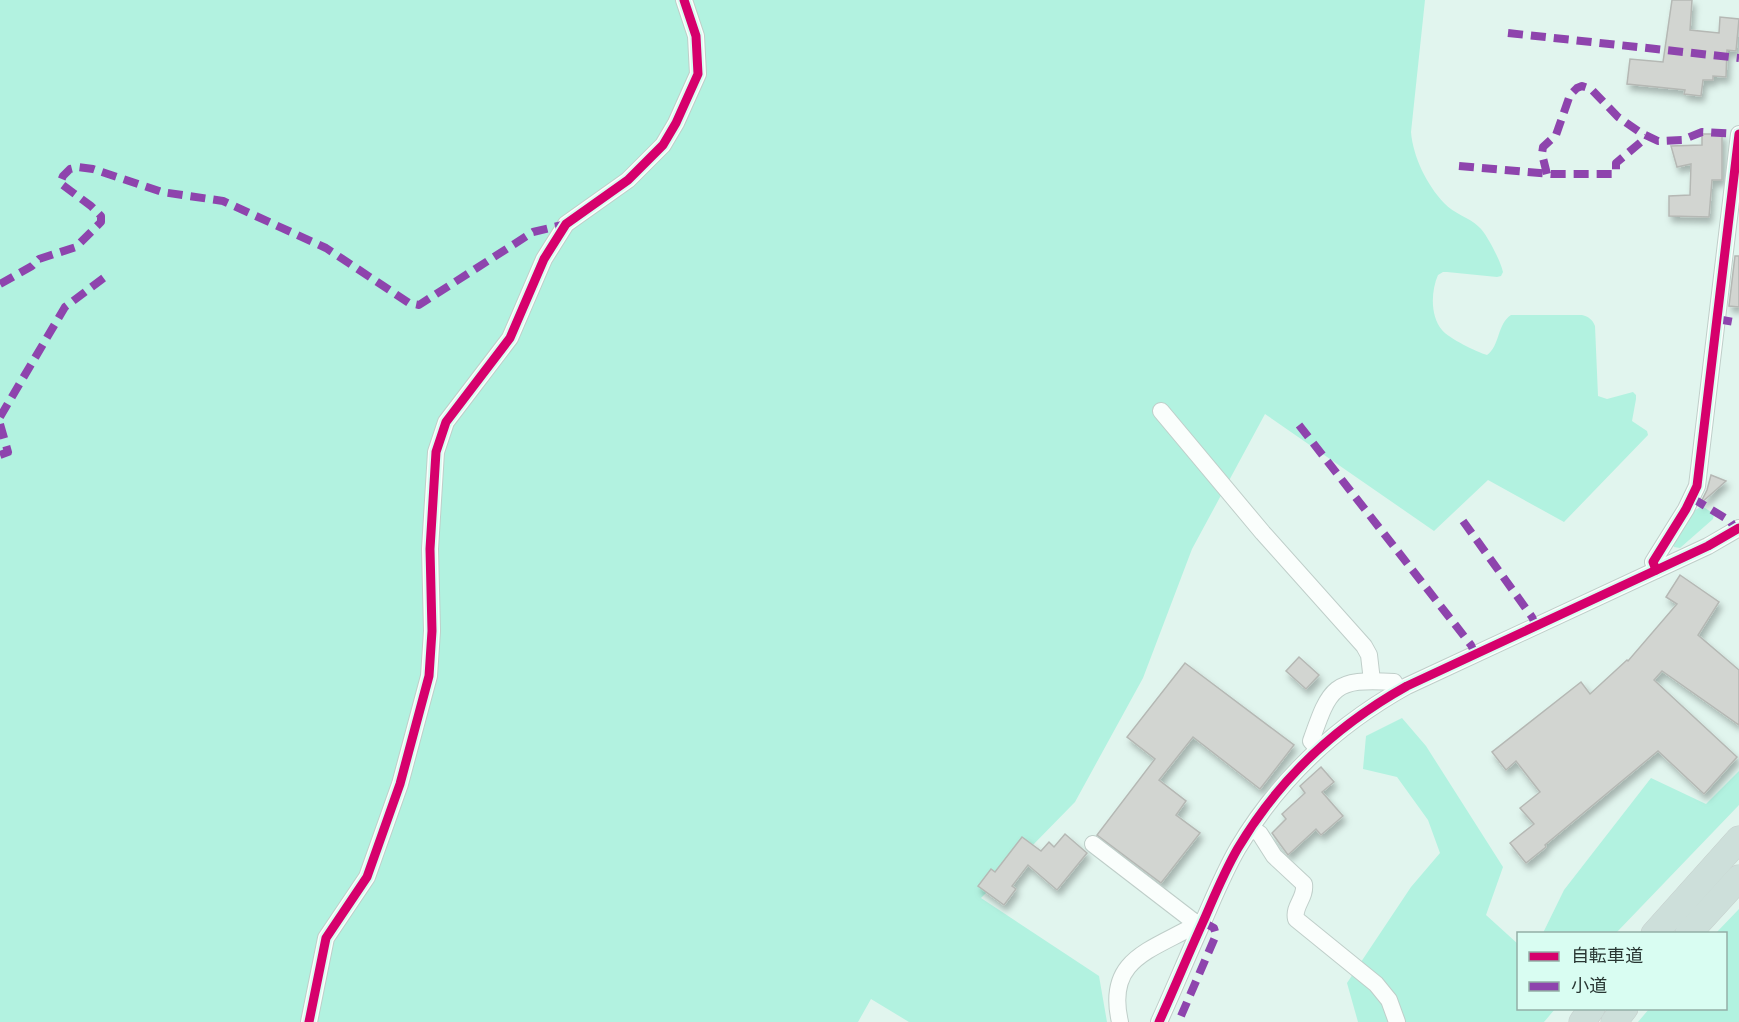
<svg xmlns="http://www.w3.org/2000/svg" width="1739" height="1022" viewBox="0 0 1739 1022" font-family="'Roboto Serif','Noto Sans JP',serif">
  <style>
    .green { fill: #b2f2e0 }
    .building { fill: #d2d5d1; stroke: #b5b8b4; stroke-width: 1.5; filter: url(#shadow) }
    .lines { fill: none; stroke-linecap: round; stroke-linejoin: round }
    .minor-casing { stroke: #bfcec9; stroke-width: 18 }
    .highway-casing { stroke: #c6cfcc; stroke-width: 27 }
    .minor { stroke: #fafefc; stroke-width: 16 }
    .highway { stroke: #cddfda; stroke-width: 26 }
    .quiet { stroke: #8e44ad; stroke-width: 8; stroke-dasharray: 15 8; stroke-linecap: butt }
    .cycleway-casing { stroke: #d9fdf2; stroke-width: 13 }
    .cycleway { stroke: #d6006c; stroke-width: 9 }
  </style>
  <defs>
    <filter id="shadow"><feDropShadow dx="3" dy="5.5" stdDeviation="3" flood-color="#0004"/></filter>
  </defs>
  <rect width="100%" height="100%" fill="#e1f5ee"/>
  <g class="green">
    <path d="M0 0H1425L1411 132C1413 157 1427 185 1444 203 1454 214 1469 217 1479 227 1487 234 1501 262 1503 272L1501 276 1497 277 1447 272H1443L1438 275C1431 291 1430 316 1442 330 1448 338 1477 352 1487 355 1500 346 1497 324 1511 315H1582C1589 317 1592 319 1595 326L1598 396 1607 399 1633 392 1636 395V399L1632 421 1647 431 1648 435 1564 522 1488 480 1434 531 1265 414 1192 549 1143 678 1075 802 981 898 1099 976 1107 1022H909L871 999 858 1022H0Z"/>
    <path d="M1702 506 1714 514 1713 519 1680 548 1674 547 1673 545 1692 512Z"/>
    <path d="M1402 718 1426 746 1503 867 1486 915 1518 944V1008L1555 1009 1544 1022H1358L1347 983 1411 887 1440 853 1428 820 1397 777 1363 769 1366 736Z"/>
    <path d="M1739 771V805L1616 933H1543L1564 890 1651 778 1706 804Z"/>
    <path d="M1739 909V1022H1638L1649 1009 1726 1008V934L1716 933Z"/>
  </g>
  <g class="building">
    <path d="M1672 0H1692L1690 30 1719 33 1720 17 1739 19 1736 51 1727 50 1726 77 1713 76V80H1703L1701 96 1684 94 1685 90 1627 84 1630 59 1663 62Z"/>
    <path d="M1702 134H1722V180H1712L1709 217 1669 216V196L1690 195 1691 164 1677 167 1671 146 1702 145Z"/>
    <path d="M1735 256H1739V307L1729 306Z"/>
    <path d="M1711 475 1726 481 1700 504 1707 490Z"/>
    <path d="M1680 575 1719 602 1698 635 1739 670V725L1662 671 1654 680 1737 757 1704 794 1658 751 1545 845 1546 847 1526 863 1510 843 1534 824 1520 808 1540 792 1516 761 1506 770 1492 752 1581 682 1590 694 1627 660 1628 661 1677 604 1666 597Z"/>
    <path d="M1299 657 1319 675 1306 689 1286 671Z"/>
    <path d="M1185 663 1294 745 1260 789 1193 737 1159 780 1186 801 1176 815 1200 833 1161 883 1097 835 1155 759 1127 737Z"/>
    <path d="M1321 767 1334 782 1322 792 1343 816 1321 835 1316 829 1288 855 1272 833 1286 819 1282 814 1305 793 1300 786Z"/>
    <path d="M1065 834 1087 853 1057 890 1028 865 1012 886 1016 889 1004 905 978 886 991 869 995 872 1022 837 1041 851 1049 842 1054 847Z"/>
  </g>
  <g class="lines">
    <g class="minor-casing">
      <g id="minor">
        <path d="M1161 411 1263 533 1364 646 1369 655 1372 681"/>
        <path d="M1656 570 1653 562 1686 509 1697 486 1739 134"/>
        <path d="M1318 749 1311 741C1330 687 1333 678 1394 682L1399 690"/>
        <path d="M1251 828 1260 834 1274 856 1304 884C1306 898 1293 906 1296 919L1376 984 1389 1000 1397 1022"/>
        <path d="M1093 844 1193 921 1201 925"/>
        <path d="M309 1022 326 938 367 877 400 784 429 676 432 631 430 549 436 452 446 422 510 338 544 259 566 224 628 180 663 145 676 123 698 74 696 36 684 0"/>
        <path d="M1120 1022C1106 962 1146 952 1190 928L1193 921"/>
        <path d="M1159 1022C1174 989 1188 955 1203 922 1214 897 1224 872 1238 848 1279 779 1337 725 1407 686L1708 546 1739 528"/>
      </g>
    </g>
    <g class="highway-casing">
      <g id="highway">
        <path d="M1654 934 1739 839"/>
        <path d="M1688 934 1739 878"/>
        <path d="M1582 1022 1592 1008"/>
        <path d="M1614 1022 1625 1008"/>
      </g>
    </g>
    <use href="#minor" class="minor"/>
    <use href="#highway" class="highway"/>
    <g class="quiet">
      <path d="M1508 33 1739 58"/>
      <path d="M1459 166 1551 174H1614L1616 172V163L1647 137"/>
      <path d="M1547 174 1542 154 1543 147 1556 135 1570 95 1577 88 1582 86 1591 89 1618 117 1641 133 1658 141 1682 140 1702 132 1739 134"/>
      <path d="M0 284 32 266 39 259 76 247 101 222V216L91 206 60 183 63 176 70 169 78 167 93 169 162 192 223 201 326 248 409 303 419 305 533 232 566 224"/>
      <path d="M1717 319 1739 323"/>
      <path d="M0 417 65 307 109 274"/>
      <path d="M0 424 8 452 0 455"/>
      <path d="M1299 425 1471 645 1475 654"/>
      <path d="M1692 498 1730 521 1736 530"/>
      <path d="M1463 521 1532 617 1536 626"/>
      <path d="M1181 1016 1216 935 1214 928 1203 922"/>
    </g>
    <g class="cycleway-casing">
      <g id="cycleway">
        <path d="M1656 570 1653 562 1686 509 1697 486 1739 134"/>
        <path d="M309 1022 326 938 367 877 400 784 429 676 432 631 430 549 436 452 446 422 510 338 544 259 566 224 628 180 663 145 676 123 698 74 696 36 684 0"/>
        <path d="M1159 1022C1174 989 1188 955 1203 922 1214 897 1224 872 1238 848 1279 779 1337 725 1407 686L1708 546 1739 528"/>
      </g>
    </g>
    <use href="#cycleway" class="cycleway"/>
  </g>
  <rect x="1517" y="932" width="210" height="78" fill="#d9fdf2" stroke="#93aea6" stroke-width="1.5"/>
  <rect x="1529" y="952" width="30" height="9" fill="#d6006c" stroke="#93aea6" stroke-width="1.5"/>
  <text x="1571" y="962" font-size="18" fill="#293733">自転車道</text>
  <rect x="1529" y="982" width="30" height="9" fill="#8e44ad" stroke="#93aea6" stroke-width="1.5"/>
  <text x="1571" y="992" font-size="18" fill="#293733">小道</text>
</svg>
